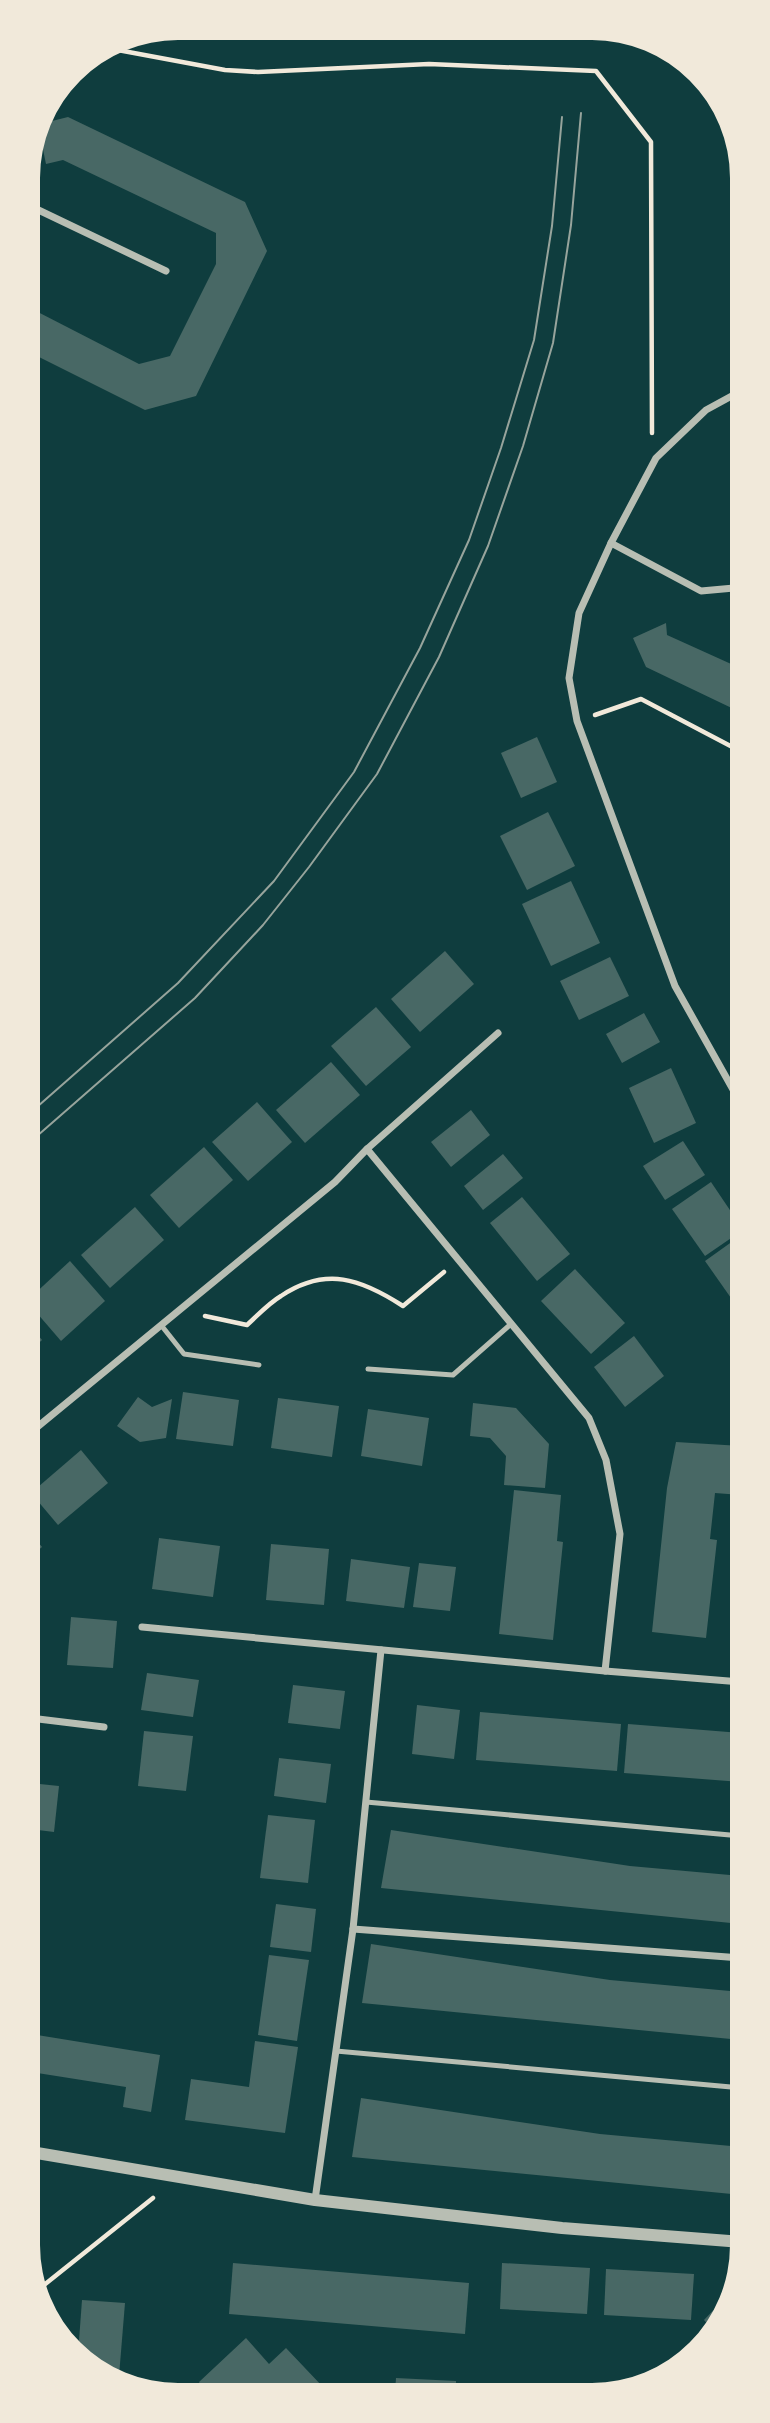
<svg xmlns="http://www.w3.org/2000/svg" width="770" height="2423" viewBox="0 0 770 2423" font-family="'Titillium Web',sans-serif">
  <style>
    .building { fill: #486865 }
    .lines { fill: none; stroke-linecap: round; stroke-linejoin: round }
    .path { stroke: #f1e9da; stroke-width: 4.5 }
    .service { stroke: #b8beb3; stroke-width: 5 }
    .minor { stroke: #b8beb3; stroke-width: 7 }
    .tertiary { stroke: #b8beb3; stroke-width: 12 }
    .tram { stroke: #97a49c; stroke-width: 2 }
  </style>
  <rect width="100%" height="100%" fill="#0f3d3e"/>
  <g class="building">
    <path d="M68 117 245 202 267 251 196 396 145 410 29 352V303L32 309 139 364 170 356 216 264V233L63 160 46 164 39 130 40 124Z"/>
    <path d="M666 623 667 635 740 668V712L646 667 633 638Z"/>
    <path d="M537 737 557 782 521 798 501 753Z"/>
    <path d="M548 812 575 866 527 890 500 836Z"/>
    <path d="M571 881 600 943 551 966 522 904Z"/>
    <path d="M445 951 474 984 420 1032 391 999Z"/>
    <path d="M610 957 629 996 579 1020 560 981Z"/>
    <path d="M376 1007 411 1047 366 1086 331 1046Z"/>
    <path d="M644 1013 660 1042 622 1063 606 1034Z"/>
    <path d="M331 1062 360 1095 305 1143 276 1110Z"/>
    <path d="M671 1068 696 1123 654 1143 629 1088Z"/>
    <path d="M257 1102 292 1142 248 1181 212 1142Z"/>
    <path d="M471 1110 490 1135 451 1167 431 1142Z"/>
    <path d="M683 1141 705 1175 665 1200 643 1166Z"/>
    <path d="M204 1147 233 1180 179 1228 150 1195Z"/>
    <path d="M503 1154 523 1178 483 1210 464 1186Z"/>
    <path d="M711 1182 740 1225V1232L705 1256 672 1209Z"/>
    <path d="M522 1197 570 1254 537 1281 490 1223Z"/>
    <path d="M135 1207 164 1240 110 1288 81 1255Z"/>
    <path d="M740 1236 741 1307 738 1308 705 1261Z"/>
    <path d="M70 1261 105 1301 61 1341 30 1305V1298Z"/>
    <path d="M575 1269 625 1323 591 1354 541 1301Z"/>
    <path d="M30 1325 42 1340 30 1351Z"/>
    <path d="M634 1336 664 1376 625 1407 594 1367Z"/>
    <path d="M183 1392 239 1400 233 1446 176 1439Z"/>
    <path d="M138 1397 152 1407 172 1399 166 1438 140 1442 117 1426Z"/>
    <path d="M278 1398 339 1406 332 1457 271 1448Z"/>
    <path d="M473 1403 516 1408 549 1444 545 1488 504 1485 506 1456 490 1438 470 1436Z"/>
    <path d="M368 1409 429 1418 422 1466 361 1456Z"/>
    <path d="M676 1442 741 1446V1495L715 1493 710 1539 717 1540 706 1638 652 1632 667 1488Z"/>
    <path d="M81 1450 108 1483 58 1525 31 1493Z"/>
    <path d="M514 1490 561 1495 557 1541 563 1542 553 1640 499 1634Z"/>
    <path d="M30 1532 42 1547 30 1557Z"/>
    <path d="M159 1538 220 1546 213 1597 152 1589Z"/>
    <path d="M271 1544 329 1549 324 1605 266 1600Z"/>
    <path d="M351 1559 410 1567 404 1608 346 1601Z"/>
    <path d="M419 1563 456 1567 450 1611 413 1607Z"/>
    <path d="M71 1617 117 1621 113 1668 67 1665Z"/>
    <path d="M147 1673 199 1680 193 1717 141 1710Z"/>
    <path d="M293 1685 345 1691 340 1729 288 1723Z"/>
    <path d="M417 1705 460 1710 454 1759 412 1754Z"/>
    <path d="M480 1712 621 1724 617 1771 476 1760Z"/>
    <path d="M628 1724 741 1733V1782L624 1773Z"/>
    <path d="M144 1731 193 1736 186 1791 138 1786Z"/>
    <path d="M279 1758 331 1764 326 1803 274 1796Z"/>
    <path d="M30 1783 59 1786 54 1832 30 1829Z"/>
    <path d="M268 1815 315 1820 308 1883 260 1878Z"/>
    <path d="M391 1830 630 1866 741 1876V1924L381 1888Z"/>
    <path d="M276 1904 316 1909 311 1952 270 1947Z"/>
    <path d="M371 1944 610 1980 741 1992V2040L362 2003Z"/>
    <path d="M269 1955 309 1960 297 2041 258 2035Z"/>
    <path d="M31 2034 160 2055 151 2112 123 2107 126 2087 31 2072Z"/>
    <path d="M255 2041 298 2047 285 2133 185 2120 191 2079 249 2087Z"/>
    <path d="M361 2098 600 2134 742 2147V2195L352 2157Z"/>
    <path d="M233 2263 469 2283 465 2334 229 2314Z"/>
    <path d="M502 2263 590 2268 587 2314 500 2309Z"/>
    <path d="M606 2269 694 2274 691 2320 604 2315Z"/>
    <path d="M82 2300 125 2303 119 2376 78 2354Z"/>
    <path d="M722 2301 711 2328 704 2320Z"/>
    <path d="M246 2338 269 2364 286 2348 323 2387 317 2392H204L199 2382Z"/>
    <path d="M396 2378 456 2381V2392H395Z"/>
  </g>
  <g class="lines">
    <g class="path">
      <path d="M107 48 225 70 258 72 429 64 596 71 651 142 652 433"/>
      <path d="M595 715 641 699 740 751"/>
      <path d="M205 1316 247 1325C258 1315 269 1303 281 1296 326 1266 361 1279 403 1306L444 1272"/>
      <path d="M31 2210 33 2176"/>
      <path d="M39 2289 153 2198"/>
    </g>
    <g class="service">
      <path d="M161 1325 184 1354 259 1365"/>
      <path d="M368 1369 453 1375 511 1324"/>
      <path d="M366 1802 741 1836"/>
      <path d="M336 2051 742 2088"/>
    </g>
    <g class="minor">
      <path d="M28 205 166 271"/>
      <path d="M739 392 706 410 656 458 611 543 579 613 569 678 577 721 675 986 740 1102"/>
      <path d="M611 543 701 591 734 588 740 591"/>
      <path d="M367 1149 498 1033"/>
      <path d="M30 1433 335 1182 367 1149 589 1418 606 1460 620 1534 605 1671"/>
      <path d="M142 1627 605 1671 741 1682"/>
      <path d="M30 1718 104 1727"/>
      <path d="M353 1929 741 1958"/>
      <path d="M315 2200 353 1929 381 1650"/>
    </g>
    <path class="tertiary" d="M31 2152 315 2200 562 2228 742 2242"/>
    <g class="tram">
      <path d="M29 1114 178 983 274 881 354 772 420 648 469 540 501 448 534 340 552 226 562 117"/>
      <path d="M29 1143 195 998 263 925 309 867 377 774 439 657 488 546 523 446 553 343 571 225 581 113"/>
    </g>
  </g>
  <path d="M0 0H770V2423H0ZM178 40H592A138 138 0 0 1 730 178V2245A138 138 0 0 1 592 2383H178A138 138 0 0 1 40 2245V178A138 138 0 0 1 178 40Z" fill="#f1e9da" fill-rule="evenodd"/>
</svg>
